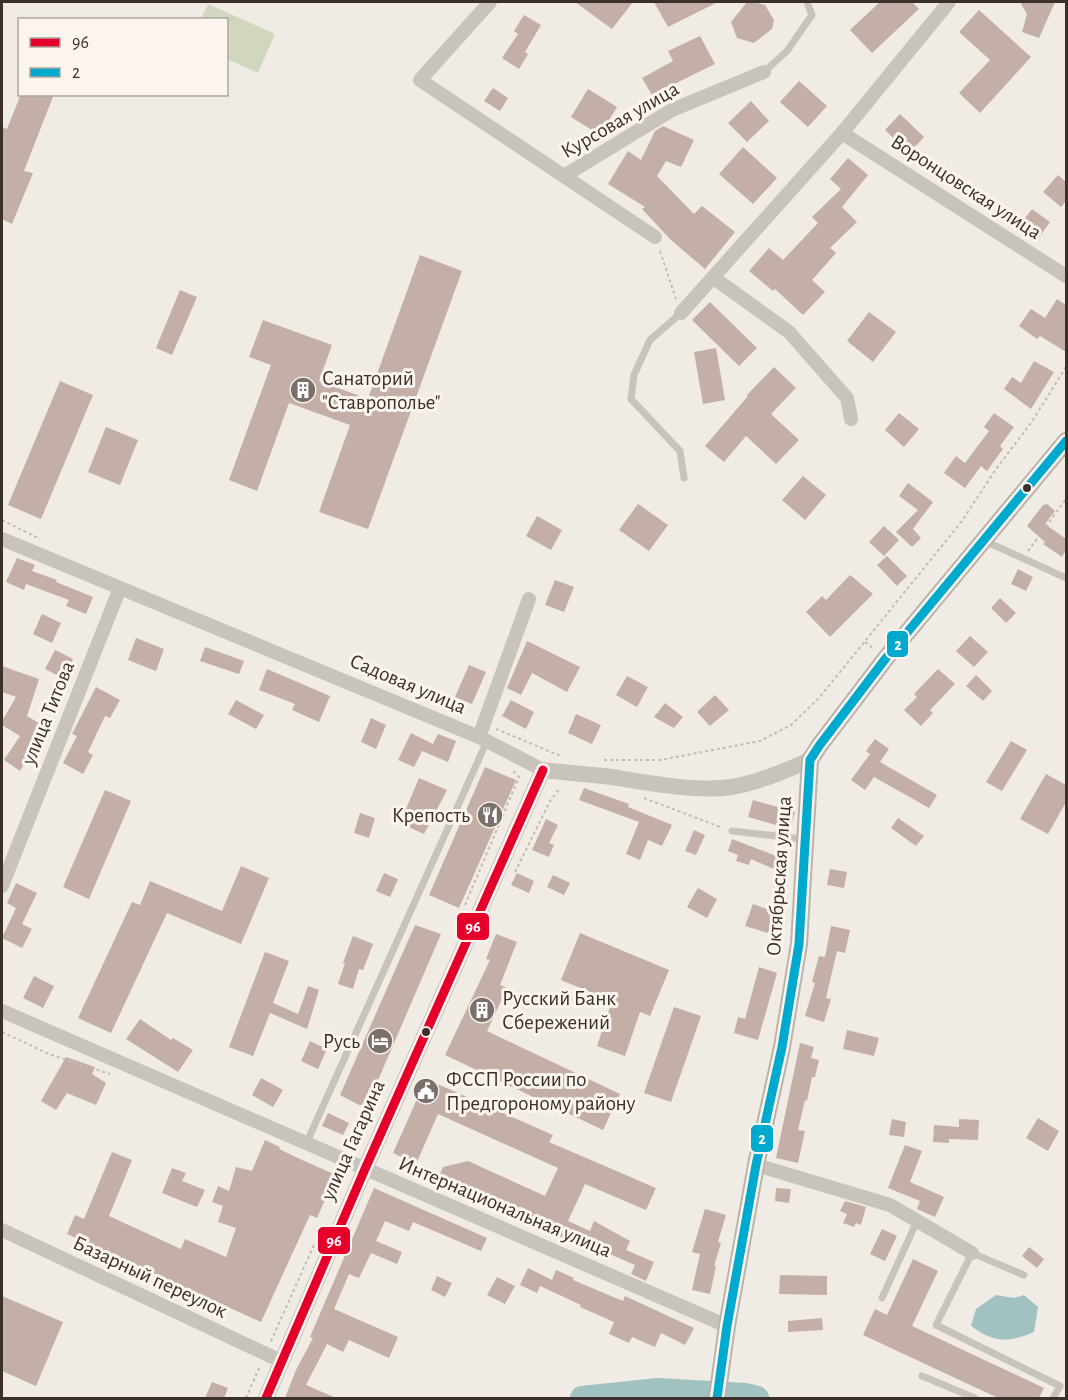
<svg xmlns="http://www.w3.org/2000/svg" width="1068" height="1400" viewBox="0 0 1068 1400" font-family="'Alegreya Sans',sans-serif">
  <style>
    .green { fill: #d1d6bf }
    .water { fill: #a1c2c1 }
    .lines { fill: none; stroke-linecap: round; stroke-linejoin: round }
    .river { stroke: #a1c2c1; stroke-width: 24 }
    .building { fill: #c3afa7 }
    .path { stroke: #c2bbb6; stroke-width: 2; stroke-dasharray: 3 3; stroke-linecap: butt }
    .service { stroke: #c9c3be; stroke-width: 7 }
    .minor { stroke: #c9c3be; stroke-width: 14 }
    .tertiary { stroke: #c9c3be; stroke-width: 16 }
    .secondary { stroke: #bab3ae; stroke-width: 18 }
    .bus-1-casing { stroke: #fbf5ee; stroke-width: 14 }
    .bus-2-casing { stroke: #fbf5ee; stroke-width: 14 }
    .bus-1 { stroke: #e4002b; stroke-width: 9 }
    .bus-2 { stroke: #00a9ce; stroke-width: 9 }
    .bus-dot { fill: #3b302b; stroke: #fbf5ee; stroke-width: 2 }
    .labels { text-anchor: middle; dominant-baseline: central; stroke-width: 6; stroke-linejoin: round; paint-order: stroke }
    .street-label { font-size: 21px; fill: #3b302b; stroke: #fbf5ee }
    .poi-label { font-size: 21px; fill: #3b302b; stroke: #fbf5ee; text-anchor: start }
    .line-badge { stroke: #fbf5ee; stroke-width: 2 }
    .badge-label { font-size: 16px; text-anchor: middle; font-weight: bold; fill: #fff }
  </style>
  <rect width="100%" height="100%" fill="#f0ebe5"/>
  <path class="green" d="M208 4 275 34 258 73 227 59 226 20 201 19Z"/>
  <path class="water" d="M996 1295 1014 1298 1024 1295 1038 1307 1034 1332C1008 1343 994 1343 971 1326L976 1309Z"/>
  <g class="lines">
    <path class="river" d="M582 1398 658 1390 745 1395 757 1398"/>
  </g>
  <g class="building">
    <path d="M575 2H633L612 29Z"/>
    <path d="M654 2H718L668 27Z"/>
    <path d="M747 2H754L765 5 774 20 772 29 754 43 737 38 731 22Z"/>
    <path d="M880 2H912L919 9 872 53 850 30Z"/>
    <path d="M1020 2H1055L1039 38 1022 32 1027 14Z"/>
    <path d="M979 10 1031 57 980 113 959 93 990 60 959 32Z"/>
    <path d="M524 15 541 25 525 52 528 54 519 69 502 58 518 34 514 31Z"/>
    <path d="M700 36 715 64 652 95 642 78 673 61 668 51Z"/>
    <path d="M799 81 827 106 808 127 780 102Z"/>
    <path d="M493 88 508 98 500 111 484 101Z"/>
    <path d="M588 89 617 107 600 135 571 117Z"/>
    <path d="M21 94H54L24 171 33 173 12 224 2 219V127L7 129Z"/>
    <path d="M751 101 769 121 747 142 728 123Z"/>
    <path d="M900 114 924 137 909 153 885 130Z"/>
    <path d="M663 126 694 140 681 167 666 161 657 176 694 214 702 206 735 232 705 269 671 240 642 209 645 207 608 184 628 151 641 160 655 131Z"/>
    <path d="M743 147 777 178 753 204 719 174Z"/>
    <path d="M848 158 868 175 842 207 857 222 830 248 836 253 812 280 825 292 803 315 775 289 773 291 749 271 769 248 783 260 818 223 812 217 841 189 830 179Z"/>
    <path d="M1058 175 1066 182V201L1061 207 1043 192Z"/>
    <path d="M1032 209 1050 222 1038 239 1019 226Z"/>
    <path d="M420 255 462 271 368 529 319 512 350 425 289 403 257 491 229 480 271 365 249 357 263 320 332 345 319 381 368 399Z"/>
    <path d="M180 290 197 297 172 355 156 348Z"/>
    <path d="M1057 299 1066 305V352L1040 336 1037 339 1019 326 1031 309 1045 318Z"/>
    <path d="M710 302 757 348 739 366 692 320Z"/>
    <path d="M869 312 896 332 873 362 847 341Z"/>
    <path d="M716 348 725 400 703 404 694 352Z"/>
    <path d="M1034 361 1054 372 1031 409 1004 389 1012 377 1021 383Z"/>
    <path d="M774 367 796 388 771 414 799 440 776 464 746 436 724 462 705 446 748 396H746Z"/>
    <path d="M60 381 93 395 41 519 8 505Z"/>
    <path d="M899 413 919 429 904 447 885 430Z"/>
    <path d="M994 413 1014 427 1000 446 1003 449 987 471 981 466 965 488 944 473 956 456 965 463 989 431 984 427Z"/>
    <path d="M106 427 138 440 120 485 88 472Z"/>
    <path d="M803 476 826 495 805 520 782 500Z"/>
    <path d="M908 483 933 502 913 529 921 538 912 547 896 532 918 510 899 496Z"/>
    <path d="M638 504 668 525 649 551 619 530Z"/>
    <path d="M1047 504 1055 511 1045 524 1066 539V550L1062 557 1043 544 1045 542 1027 526 1043 505Z"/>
    <path d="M537 516 562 530 551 550 526 536Z"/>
    <path d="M884 526 899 540 884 556 869 542Z"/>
    <path d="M887 556 907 576 897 586 877 565Z"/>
    <path d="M17 558 35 565 32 571 57 580 56 582 93 597 86 614 66 606 69 600 26 584 24 590 6 582Z"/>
    <path d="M1018 569 1033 577 1026 591 1011 584Z"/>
    <path d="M850 575 873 594 830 637 806 612 822 596 826 600Z"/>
    <path d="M555 580 574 587 564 612 545 605Z"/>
    <path d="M1000 598 1016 613 1006 623 991 608Z"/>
    <path d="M42 614 61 623 52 643 33 634Z"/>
    <path d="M970 636 988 652 974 667 956 651Z"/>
    <path d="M136 638 164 649 156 671 128 660Z"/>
    <path d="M527 641 580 667 567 692 532 673 521 695 507 688Z"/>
    <path d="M205 647 244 661 239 674 200 661Z"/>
    <path d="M55 650 73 659 63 678 45 669Z"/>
    <path d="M469 665 486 672 472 704 455 697Z"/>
    <path d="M2 666 39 679 27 716 47 728 20 771 4 760 20 736 2 725V721L16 697 2 692Z"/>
    <path d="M267 669 330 696 319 722 292 710 295 704 259 690Z"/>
    <path d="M938 669 955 684 930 710 933 713 921 726 904 710 917 697 914 694Z"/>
    <path d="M976 675 992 691 983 701 966 686Z"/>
    <path d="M627 676 648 687 637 707 616 695Z"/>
    <path d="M96 687 120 700 110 718 105 716 88 752 93 755 83 774 63 763 77 736 72 734Z"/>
    <path d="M715 695 729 710 710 726 697 712Z"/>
    <path d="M236 700 264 715 256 729 228 714Z"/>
    <path d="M511 700 534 712 526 729 502 716Z"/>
    <path d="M665 703 683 717 674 728 654 717Z"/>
    <path d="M576 714 601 725 592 744 568 733Z"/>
    <path d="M371 718 386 725 376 749 361 742Z"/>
    <path d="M411 733 433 744 438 734 456 741 448 762 422 751 414 767 398 760Z"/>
    <path d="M875 739 889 749 880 762 937 795 929 808 874 777 865 790 851 780 870 754 866 751Z"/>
    <path d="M1011 741 1027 750 1002 791 986 782Z"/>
    <path d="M485 767 516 780 459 908 429 895Z"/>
    <path d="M1046 774 1066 785V802L1048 834 1020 819Z"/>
    <path d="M419 778 447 790 424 834 400 823Z"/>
    <path d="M584 788 629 804 628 807 672 825 662 846 648 840 640 860 626 854 639 822 579 800Z"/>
    <path d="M105 790 131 801 89 899 63 887Z"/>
    <path d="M753 800 795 812 790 829 748 817Z"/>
    <path d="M360 813 375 818 369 838 354 833Z"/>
    <path d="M898 818 924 836 916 846 891 828Z"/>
    <path d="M546 819 558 825 549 843 554 845 549 857 532 850Z"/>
    <path d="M694 830 705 835 696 855 685 851Z"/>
    <path d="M732 839 779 857 774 869 751 859 749 865 736 861 738 855 728 851Z"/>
    <path d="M241 866 269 878 241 944 167 913 111 1033 78 1018 132 902 140 905 150 881 222 911Z"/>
    <path d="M830 869 847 872 844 888 827 885Z"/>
    <path d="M384 873 398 879 390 897 376 891Z"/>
    <path d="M517 873 534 881 529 893 511 885Z"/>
    <path d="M553 875 570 883 564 895 547 887Z"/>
    <path d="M16 883 37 893 22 924 32 929 22 948 2 938 16 908 7 903Z"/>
    <path d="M698 888 717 899 707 918 687 907Z"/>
    <path d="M753 904 775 912 768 933 745 926Z"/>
    <path d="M415 925 441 934 369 1101 364 1105H359L340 1095Z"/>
    <path d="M831 926 850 930 845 953 837 951 826 998 831 999 824 1022 805 1016 815 983 812 982 819 956 825 957Z"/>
    <path d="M580 933 669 970 650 1016 640 1012 625 1056 597 1046 612 1001 561 980Z"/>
    <path d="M496 934 517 942 500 985 507 988 487 1031 620 1094 603 1130 445 1055 490 960 486 959Z"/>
    <path d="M353 936 373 944 363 970 359 969 353 989 338 984 345 963H343Z"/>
    <path d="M265 952 289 961 273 1003 298 1014 308 986 319 990 307 1029 270 1013 253 1056 229 1047Z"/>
    <path d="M759 967 777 973 758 1040 734 1033 738 1017 745 1019Z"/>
    <path d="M34 976 54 986 43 1008 23 998Z"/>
    <path d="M674 1007 701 1016 671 1102 644 1093Z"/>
    <path d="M140 1019 171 1040 173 1038 193 1050 178 1072 126 1039Z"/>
    <path d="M847 1030 879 1038 874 1056 843 1049Z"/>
    <path d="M310 1041 327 1049 318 1069 301 1061Z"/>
    <path d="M800 1043 814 1047 811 1058 819 1060 815 1077H812L807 1101 805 1100 798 1130 805 1131 798 1163 776 1158Z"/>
    <path d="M66 1057 95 1067 92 1074 106 1083 96 1105 67 1093 56 1110 41 1101Z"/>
    <path d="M261 1078 283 1090 273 1107 252 1095Z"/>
    <path d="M426 1079 553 1135 549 1142 656 1188 646 1210 585 1184 568 1221 590 1231 594 1221 630 1241 626 1250 654 1262 646 1281 631 1274 635 1265 603 1251 600 1258 566 1242 567 1240 438 1179 443 1167 468 1161 545 1196 558 1168 438 1114 416 1164 393 1153Z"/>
    <path d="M328 1113 349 1123 343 1135 322 1126Z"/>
    <path d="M1038 1118 1059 1131 1048 1151 1026 1138Z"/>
    <path d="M892 1119 906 1122 904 1137 889 1135Z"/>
    <path d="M959 1119 979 1120 978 1140 949 1139V1143L933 1142 934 1125 959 1127Z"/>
    <path d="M265 1140 280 1147 279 1149 302 1160 336 1175 317 1218 310 1215 261 1322 67 1234 75 1215 84 1219 112 1152 132 1160 109 1216 181 1249 185 1239 226 1257 236 1228 218 1222 223 1206 212 1202 218 1186 229 1191 236 1167 252 1171Z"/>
    <path d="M905 1145 922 1151 910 1182 944 1197 935 1217 917 1209 920 1201 888 1188Z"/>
    <path d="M172 1168 186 1173 182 1181 205 1190 197 1207 162 1193Z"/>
    <path d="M374 1188 487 1238 481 1251 413 1222 409 1231 385 1221 376 1241 402 1252 397 1264 371 1253 359 1278 349 1274 334 1309 398 1337 389 1358 349 1340 343 1352 327 1344 306 1385 336 1398H285L296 1370 313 1338 310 1337Z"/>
    <path d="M776 1188 791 1189 789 1203 775 1201Z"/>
    <path d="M845 1201 866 1207 861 1225 856 1223 854 1227 843 1223 847 1214 840 1211Z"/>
    <path d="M705 1209 726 1215 718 1242 721 1243 714 1266H716L710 1294 692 1290 700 1254 692 1252Z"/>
    <path d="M882 1229 897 1236 885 1261 870 1254Z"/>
    <path d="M1029 1247 1044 1259 1037 1268 1022 1256Z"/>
    <path d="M913 1259 938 1271 912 1326 1044 1388 1039 1398H998L863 1335 875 1309 887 1315Z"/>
    <path d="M528 1268 552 1280 556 1270 574 1278 573 1280 623 1301 625 1296 694 1328 685 1345 661 1333 655 1347 632 1337 629 1343 609 1334 614 1322 580 1307 581 1305 540 1286 537 1293 520 1285Z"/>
    <path d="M780 1275 827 1276V1295L779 1294Z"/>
    <path d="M437 1276 452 1283 445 1297 431 1290Z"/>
    <path d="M497 1277 515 1286 505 1304 487 1295Z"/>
    <path d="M2 1296 63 1322 36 1386 2 1371Z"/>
    <path d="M822 1318 823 1330 788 1332V1321Z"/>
    <path d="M212 1382 228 1388 224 1398H205Z"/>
  </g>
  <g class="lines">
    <g class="path">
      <path d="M660 251 676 299"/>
      <path d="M2 520 40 539"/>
      <path d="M1028 551 1066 499"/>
      <path d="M865 642 874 649"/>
      <path d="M496 729 563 757"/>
      <path d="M604 760H660L760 741 791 725 819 698 962 521 996 469 1031 423 1066 367"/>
      <path d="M644 798 723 828"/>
      <path d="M515 872 550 801 560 788"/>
      <path d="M465 905 519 777 514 772 515 769"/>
      <path d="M2 1032 49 1054 110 1074"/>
      <path d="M271 1341 314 1245"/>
      <path d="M246 1398 260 1366"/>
    </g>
    <g class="service">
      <path d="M764 72 787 51 812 15 807 2"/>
      <path d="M681 313 650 340 634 375 631 399 680 451 684 478"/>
      <path d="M985 541 1066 578"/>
      <path d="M732 831 803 839"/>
      <path d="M306 1144 487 741"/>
      <path d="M1024 1275 972 1253 936 1325 1060 1386 1053 1398"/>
      <path d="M882 1298 917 1221"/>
      <path d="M922 1376 975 1398"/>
    </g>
    <g class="minor">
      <path d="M490 2 420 80 655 237"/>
      <path d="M842 133 1066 276"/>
      <path d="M564 176 672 110 764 72"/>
      <path d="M714 278 789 332 847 398 851 419"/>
      <path d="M681 313 842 133 949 2"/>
      <path d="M2 539 479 737 543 770"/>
      <path d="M479 737 529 599"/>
      <path d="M2 886 120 588"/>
      <path d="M2 1011 727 1326"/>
      <path d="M756 1165 890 1205 972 1253"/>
      <path d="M2 1230 281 1361"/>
    </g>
    <path class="tertiary" d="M266 1398 365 1169 543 770C566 773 590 774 612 777 648 783 696 792 732 787 759 782 785 771 810 760"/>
    <path class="secondary" d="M717 1398 727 1326 756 1165 782 1047 799 944 810 760 819 746 886 658 1066 441"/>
    <g class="bus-1-casing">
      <path id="bus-1" d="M266 1398 365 1169 543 770"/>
    </g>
    <g class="bus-2-casing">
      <path id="bus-2" d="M717 1398 727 1326 756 1165 782 1047 799 944 810 760 819 746 886 658 1066 441"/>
    </g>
    <use href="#bus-1" class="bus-1"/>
    <use href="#bus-2" class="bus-2"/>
  </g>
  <defs>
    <g id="building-disc" transform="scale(1.35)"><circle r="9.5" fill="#7a716c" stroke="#fbf5ee"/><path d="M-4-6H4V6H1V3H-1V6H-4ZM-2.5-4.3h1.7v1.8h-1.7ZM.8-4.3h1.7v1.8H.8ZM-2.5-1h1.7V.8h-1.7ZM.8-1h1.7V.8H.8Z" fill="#fff"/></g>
    <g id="restaurant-disc" transform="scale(1.35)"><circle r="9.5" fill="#7a716c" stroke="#fbf5ee"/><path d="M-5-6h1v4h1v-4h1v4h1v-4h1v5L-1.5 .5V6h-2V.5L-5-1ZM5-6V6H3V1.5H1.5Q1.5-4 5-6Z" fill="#fff"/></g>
    <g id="hotel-disc" transform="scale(1.35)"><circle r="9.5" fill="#7a716c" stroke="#fbf5ee"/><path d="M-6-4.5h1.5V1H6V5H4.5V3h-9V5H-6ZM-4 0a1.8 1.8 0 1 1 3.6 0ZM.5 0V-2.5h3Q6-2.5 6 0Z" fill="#fff"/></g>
    <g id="civic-disc" transform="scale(1.35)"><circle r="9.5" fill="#7a716c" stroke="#fbf5ee"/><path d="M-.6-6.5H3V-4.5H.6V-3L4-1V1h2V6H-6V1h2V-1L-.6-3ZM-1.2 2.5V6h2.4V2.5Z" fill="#fff"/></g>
  </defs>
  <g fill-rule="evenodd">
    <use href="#building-disc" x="303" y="390"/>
    <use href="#restaurant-disc" x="490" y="815"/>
    <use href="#building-disc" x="482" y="1010"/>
    <use href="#hotel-disc" x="380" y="1041"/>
    <use href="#civic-disc" x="426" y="1091"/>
  </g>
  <g class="bus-dot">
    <circle cx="1027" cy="488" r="5"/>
    <circle cx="426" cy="1032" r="5"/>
  </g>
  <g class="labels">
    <g class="street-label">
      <text transform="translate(620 120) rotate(-30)">Курсовая улица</text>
      <text transform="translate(966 187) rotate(33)">Воронцовская улица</text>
      <text transform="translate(408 684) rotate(23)">Садовая улица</text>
      <text transform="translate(48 713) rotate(-68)">улица Титова</text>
      <text transform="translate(779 876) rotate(-86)">Октябрьская улица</text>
      <text transform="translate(353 1140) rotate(-66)">улица Гагарина</text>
      <text transform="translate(505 1207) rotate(23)">Интернациональная улица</text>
      <text transform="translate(150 1277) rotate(25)">Базарный переулок</text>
    </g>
    <g class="poi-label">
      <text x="322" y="378">Санаторий<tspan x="322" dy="24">"Ставрополье"</tspan></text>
      <text x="470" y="815" text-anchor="end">Крепость</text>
      <text x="502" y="998">Русский Банк<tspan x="502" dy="24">Сбережений</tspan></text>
      <text x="360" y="1041" text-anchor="end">Русь</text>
      <text x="446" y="1079">ФССП России по<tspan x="446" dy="24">Предгороному району</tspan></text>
    </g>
  </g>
  <g class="line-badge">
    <rect x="886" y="630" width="23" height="28" rx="6" fill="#00a9ce"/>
    <rect x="456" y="912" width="34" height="29" rx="6" fill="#e4002b"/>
    <rect x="750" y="1124" width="24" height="29" rx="6" fill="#00a9ce"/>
    <rect x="317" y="1226" width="34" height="29" rx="6" fill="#e4002b"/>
  </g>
  <g class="badge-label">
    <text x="898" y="650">2</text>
    <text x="473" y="932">96</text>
    <text x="762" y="1144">2</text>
    <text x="334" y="1246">96</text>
  </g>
  <rect width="1068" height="1400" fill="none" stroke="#3b302b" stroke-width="6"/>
  <rect x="18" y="18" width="210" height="78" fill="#fbf5ee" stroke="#aea6a0" stroke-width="1.5"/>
  <rect x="30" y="38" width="30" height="9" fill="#e4002b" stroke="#aea6a0" stroke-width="1.5"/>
  <text x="72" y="48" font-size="18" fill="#3b302b">96</text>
  <rect x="30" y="68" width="30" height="9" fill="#00a9ce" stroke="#aea6a0" stroke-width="1.5"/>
  <text x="72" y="78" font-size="18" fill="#3b302b">2</text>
</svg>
